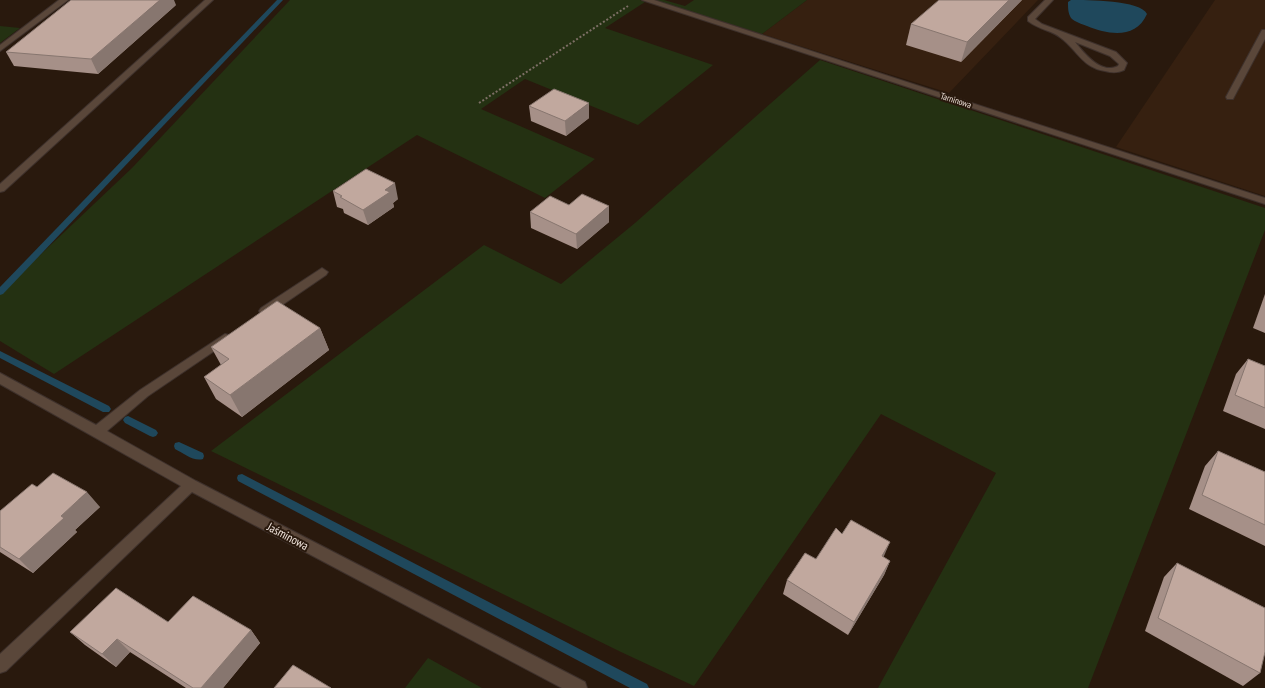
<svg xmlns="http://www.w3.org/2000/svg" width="1265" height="688" viewBox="0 0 1265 688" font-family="'PT Sans Narrow',sans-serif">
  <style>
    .built { fill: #362010 }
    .green { fill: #243112 }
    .water { fill: #1f485c }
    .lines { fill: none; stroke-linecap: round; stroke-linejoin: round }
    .stream { fill: #1f485c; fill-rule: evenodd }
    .minor-casing { stroke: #3e312c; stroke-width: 2 }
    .path { stroke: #7d6f65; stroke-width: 2; stroke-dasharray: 2 2; stroke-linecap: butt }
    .minor { fill: #5a473a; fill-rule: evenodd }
    .wall { fill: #a69088 }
    .shaded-wall { fill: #87766f }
    .building { fill: #c1a89e; stroke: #87766f }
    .labels { text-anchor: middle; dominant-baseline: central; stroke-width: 4; stroke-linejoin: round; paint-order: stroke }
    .far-street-label { font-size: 9px; fill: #f0e4dc; stroke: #29190d }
    .near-street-label { font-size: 12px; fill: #f0e4dc; stroke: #29190d }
  </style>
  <rect width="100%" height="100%" fill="#29190d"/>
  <g class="built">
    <path d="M807 0H1038L949 93 762 34Z"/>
    <path d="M1215 0H1265V196L1116 147Z"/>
  </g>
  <g class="green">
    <path d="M290 0H640L645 2 605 28 713 65 638 125 525 79 481 109 595 159 545 198 417 135 54 374 0 341V293L132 168Z"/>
    <path d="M654 0H664L685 6 694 0H807L762 34Z"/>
    <path d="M0 26 20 28 0 43Z"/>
    <path d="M820 60 1265 208V230L1088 688H878L996 473 881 414 694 686 621 652 211 451 484 245 561 284 635 223Z"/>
    <path d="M428 658 482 688H405Z"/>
  </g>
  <path class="water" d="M1071 0C1087 0 1141 0 1147 14 1136 39 1109 35 1087 26 1082 24 1075 22 1071 18 1068 13 1068 8 1068 2Z"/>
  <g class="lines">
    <g class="stream">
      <path d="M277 0H283L3 294 0 295V287Z"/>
      <path d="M0 351 109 406 111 409 109 412H103L0 358Z"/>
      <path d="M128 416 156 430 158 433 156 436 153 437 150 436 125 423 123 420 125 417Z"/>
      <path d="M179 442 203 453 204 456 203 459C194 462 183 453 175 449L174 446 175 443Z"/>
      <path d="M242 474 647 684 649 688H630L238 481 237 478 238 475Z"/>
    </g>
    <g class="minor-casing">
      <g id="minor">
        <path d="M59 0H68L0 51V45Z"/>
        <path d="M205 0H213L4 191 0 192V184Z"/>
        <path d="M642 0H654L1265 198V204Z"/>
        <path d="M1045 0H1053L1035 19 1042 24 1116 52 1127 63 1124 70C1118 73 1112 73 1105 71 1083 68 1077 50 1061 38 1052 30 1039 30 1028 21V17ZM1075 42 1110 56 1119 64 1118 66C1101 75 1084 53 1075 42Z"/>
        <path d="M1262 30H1265V39L1234 97 1233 99H1227L1226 97Z"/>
        <path d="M322 268 328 272 326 275 269 314H261L259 311 261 308Z"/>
        <path d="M225 334 229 335 231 338 229 341 148 396 107 431 196 481 585 682 587 688H562L192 492 6 671 0 673V654L181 486 0 384V373L96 425 140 390Z"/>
      </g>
    </g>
    <path class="path" d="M479 103 628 6"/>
    <use href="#minor" class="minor"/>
  </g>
  <g class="wall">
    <path d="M1022 0 961 62 906 45 911 24Z"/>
    <path d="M176 5 98 74 14 66 6 52Z"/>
    <path d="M529 106 589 118 566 136 531 121Z"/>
    <path d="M333 191 398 199 393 203 394 207 368 225 344 213 343 209 337 207Z"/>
    <path d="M530 212 609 222 577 249 531 228Z"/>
    <path d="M1265 294V333L1253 328Z"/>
    <path d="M320 328 329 350 242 417 216 399 204 377 221 365 211 347Z"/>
    <path d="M1248 359 1265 366V429L1223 411 1236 374Z"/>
    <path d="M1218 451 1265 472V546L1189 509 1205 466Z"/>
    <path d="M37 487 100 507 75 530 77 532 33 573 0 552V511Z"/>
    <path d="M842 534 890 561 884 575 848 635 783 594 787 580 816 559Z"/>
    <path d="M1177 563 1260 673 1243 686 1145 631 1164 577Z"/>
    <path d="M251 630 260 643 223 688H186L130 652 116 667 85 645 70 632Z"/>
  </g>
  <g class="shaded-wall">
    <path d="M160 0H174L176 5 98 74 91 59Z"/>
    <path d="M1009 0H1022L961 62 967 42Z"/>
    <path d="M589 103V118L566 136 565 121Z"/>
    <path d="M395 183 398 199 393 203 394 207 368 225 363 210 385 190Z"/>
    <path d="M609 206V222L577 249 576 234Z"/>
    <path d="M320 328 329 350 242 417 230 395Z"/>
    <path d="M87 492 100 507 75 530 77 532 33 573 19 559 61 516Z"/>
    <path d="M890 542 884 556 876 570 882 556Z"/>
    <path d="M890 561 884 575 848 635 854 622Z"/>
    <path d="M251 630 260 643 223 688H201Z"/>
    <path d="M117 639 130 652 116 667 102 654Z"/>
  </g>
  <g class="building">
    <path d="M71 0H160L91 59 6 52Z"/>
    <path d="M939 0H1009L967 42 911 24Z"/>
    <path d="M554 89 589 103 565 121 529 106Z"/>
    <path d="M366 169 395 183 385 190 390 192 363 210 340 197 342 196 333 191Z"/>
    <path d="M582 194 609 206 576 234 530 212 550 196 569 205Z"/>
    <path d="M277 301 320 328 230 395 204 377 229 359 211 347Z"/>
    <path d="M1248 359 1265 366V408L1235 395Z"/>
    <path d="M1218 451 1265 472V525L1202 495Z"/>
    <path d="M53 473 87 492 61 516 64 518 19 559 0 547V511L32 484 37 487Z"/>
    <path d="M851 520 890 542 882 556 890 561 854 622 787 580 805 553 816 559 836 528 842 534Z"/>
    <path d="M1177 563 1265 608V652L1260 673 1158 618Z"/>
    <path d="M116 588 168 622 193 596 251 630 201 688H193L117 639 102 654 70 632Z"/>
    <path d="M293 665 331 688H274Z"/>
  </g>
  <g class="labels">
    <g class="far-street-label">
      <text transform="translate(956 100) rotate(18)">Tarninowa</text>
    </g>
    <g class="near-street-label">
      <text transform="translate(288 536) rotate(28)">Jaśminowa</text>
    </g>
  </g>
</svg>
